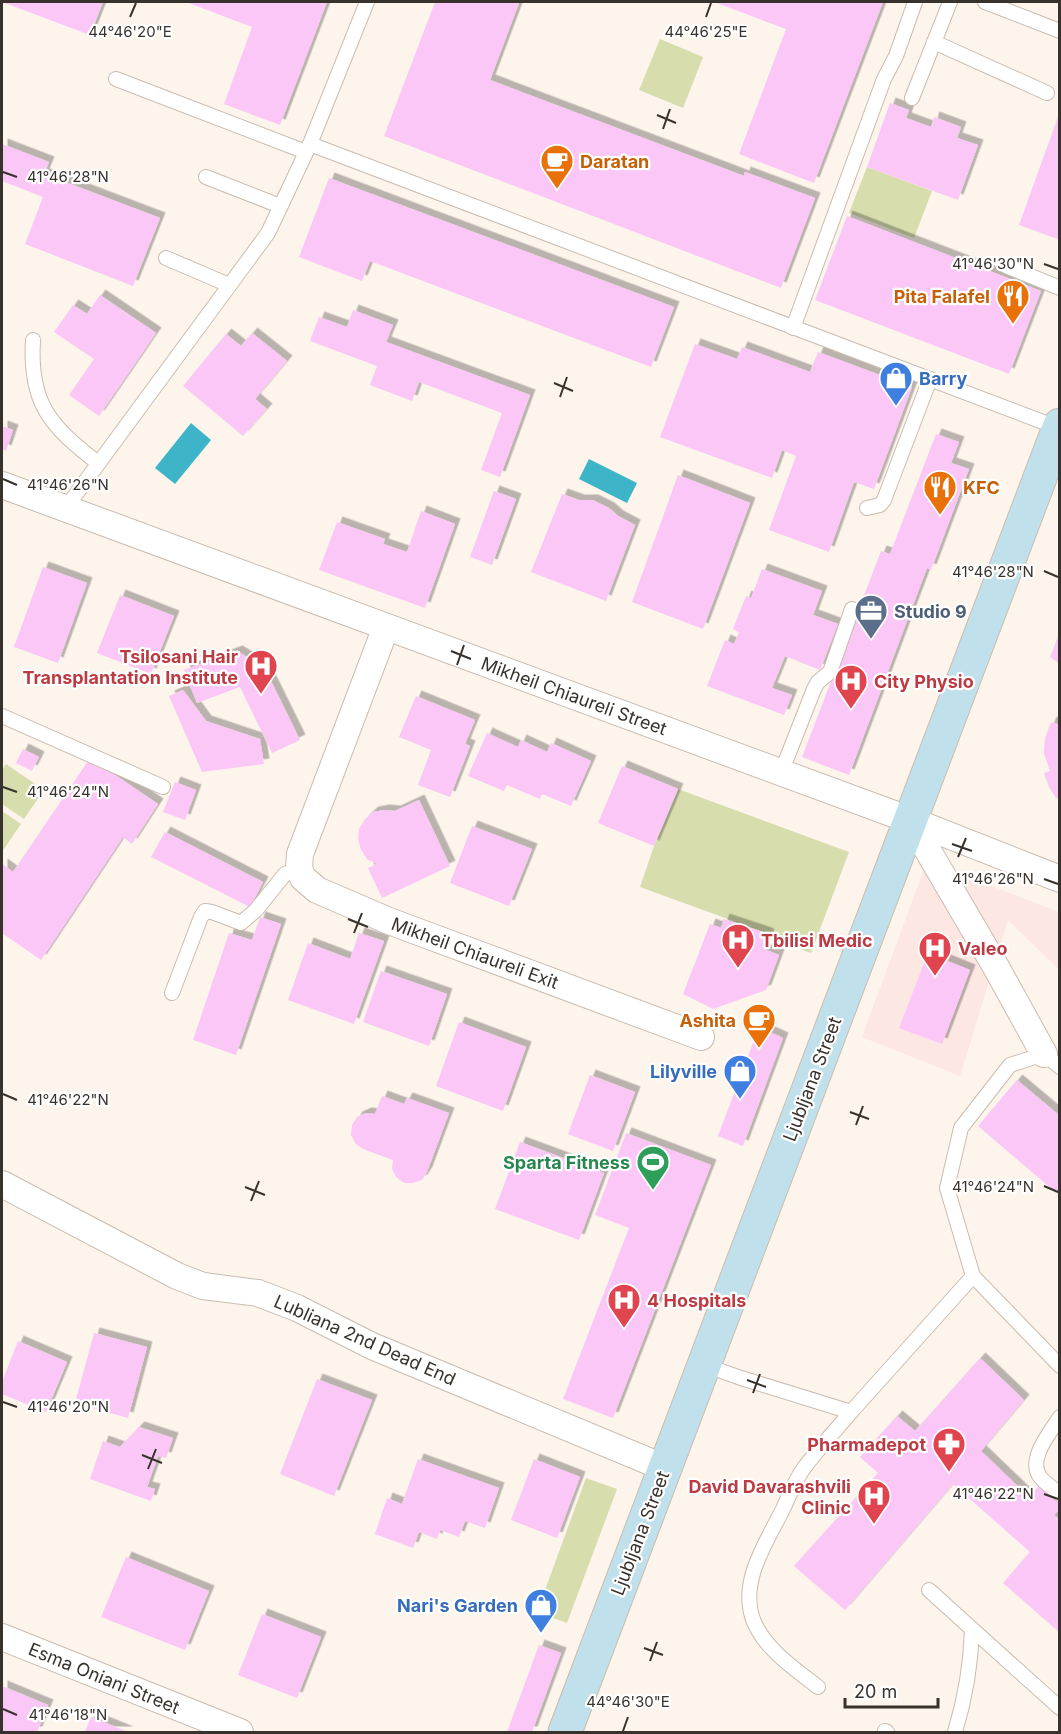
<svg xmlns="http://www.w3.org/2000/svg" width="1061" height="1734" viewBox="0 0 1061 1734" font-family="Inter,sans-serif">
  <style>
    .commercial { fill: #fce7e3 }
    .green { fill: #d7ddad }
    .water { fill: #3db4c7 }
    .building { fill: #fbc7f7; filter: url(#shadow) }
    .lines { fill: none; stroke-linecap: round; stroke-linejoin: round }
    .lane-casing { stroke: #cabcaf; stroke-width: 16 }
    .street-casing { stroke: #cabcaf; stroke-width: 28 }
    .secondary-casing { stroke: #cabcaf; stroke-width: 35 }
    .lane { stroke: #fff; stroke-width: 14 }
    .street { stroke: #fff; stroke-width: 26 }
    .secondary { stroke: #c0e0eb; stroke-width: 33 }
    .ticks { fill: none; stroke: #38322d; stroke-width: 2 }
    .labels { text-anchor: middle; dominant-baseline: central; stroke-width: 4.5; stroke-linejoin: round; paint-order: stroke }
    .food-label { font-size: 18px; font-weight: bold; fill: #c56008; stroke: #fff; text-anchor: start }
    .shop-label { font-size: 18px; font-weight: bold; fill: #366cbe; stroke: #fff; text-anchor: end }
    .service-label { font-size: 18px; font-weight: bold; fill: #4e5e75; stroke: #fff; text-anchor: start }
    .health-label { font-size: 18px; font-weight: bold; fill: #be3a42; stroke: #fff; text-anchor: start }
    .street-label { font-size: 18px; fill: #38322d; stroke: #fff }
    .leisure-label { font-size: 18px; font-weight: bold; fill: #27864d; stroke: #fff; text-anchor: end }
    .ticks-label { font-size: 15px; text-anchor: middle; fill: #38322d; stroke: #fff; stroke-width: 4.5; stroke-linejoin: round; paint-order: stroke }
  </style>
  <defs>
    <filter id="shadow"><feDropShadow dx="5.5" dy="-5.5" stdDeviation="0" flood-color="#0004"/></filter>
  </defs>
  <rect width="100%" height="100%" fill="#fdf4ec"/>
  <path class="commercial" d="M927 861 1059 912V970L1008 920 960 1076 862 1037Z"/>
  <g class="green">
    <path d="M660 39 703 57 683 108 639 90Z"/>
    <path d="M867 167 932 191 914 238 849 213Z"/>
    <path d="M6 764 44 790 24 819 2 804V770Z"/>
    <path d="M678 789 849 852 811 953 784 943 769 934 640 887 654 846Z"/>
    <path d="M2 811 21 824 2 852Z"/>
    <path d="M586 1478 617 1489 567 1623 537 1612Z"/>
  </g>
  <g class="water">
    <path d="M191 423 211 440 175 484 155 468Z"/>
    <path d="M589 459 637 483 627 503 579 479Z"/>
  </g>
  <g class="building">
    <path d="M2 2H103L90 35Z"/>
    <path d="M186 2H327L280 125 224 104 252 27Z"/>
    <path d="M435 2H514L519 3 490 80 744 176 745 172 815 198 781 288 384 136Z"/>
    <path d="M714 2H883L814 183 739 154 786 29Z"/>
    <path d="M890 103 909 110 906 118 931 127 934 117 961 127 957 138 978 145 958 200 867 167Z"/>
    <path d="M1059 114H1060V240L1019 225Z"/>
    <path d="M2 144 49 162 44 174 160 218 133 286 25 244 43 197 2 181Z"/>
    <path d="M329 178 674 307 651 367 370 261 362 281 299 257Z"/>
    <path d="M847 216 1041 291 1009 374 815 300Z"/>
    <path d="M100 295 156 333 99 416 69 395 94 359 54 332 73 305 87 314Z"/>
    <path d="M353 310 393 325 386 342 530 395 500 477 481 470 502 413 419 382 412 401 370 385 377 366 310 341 319 317 347 327Z"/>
    <path d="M252 333 287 361 255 399 267 409 243 436 183 386 226 334 241 346Z"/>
    <path d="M695 344 737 359 742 347 810 372 818 352 912 387 874 489 854 482 829 552 769 530 796 456 782 450 772 478 660 437Z"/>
    <path d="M2 426 13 430 6 451 2 449Z"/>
    <path d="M936 434 959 442 951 463 969 469 931 570 927 568 849 775 802 757 881 551 890 554Z"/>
    <path d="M678 475 750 503 703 629 632 602Z"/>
    <path d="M494 491 516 499 492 565 470 557Z"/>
    <path d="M562 494 579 500H593L609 508 618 516 635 525 606 601 531 572Z"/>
    <path d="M421 511 455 524 425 608 319 570 337 522 385 539 383 544 407 552Z"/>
    <path d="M43 567 87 583 58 663 14 647Z"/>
    <path d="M762 569 822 591 813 615 838 624 820 670 785 656 772 688 792 695 784 715 707 686 725 640 734 644 739 632 733 629 746 596 751 598Z"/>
    <path d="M120 595 174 616 151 674 97 653Z"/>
    <path d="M1059 634H1060V664L1050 657Z"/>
    <path d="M237 651 264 667 300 740 272 753 240 687 197 703 184 670Z"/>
    <path d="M183 690 206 721 260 739 264 764 202 772 169 696Z"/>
    <path d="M416 696 475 720 465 744 470 746 450 797 418 785 431 750 399 737Z"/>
    <path d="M1051 722 1060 725V799L1056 798 1049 787 1044 773 1050 771 1044 754 1045 738Z"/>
    <path d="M487 733 518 747 521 740 547 752 551 743 591 761 571 806 542 794 540 799 507 785 504 791 468 776Z"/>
    <path d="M23 749 39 757 32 771 16 763Z"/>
    <path d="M90 758 158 804 132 844 123 837 41 960 2 933V864L13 872Z"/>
    <path d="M622 766 678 789 654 846 598 823Z"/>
    <path d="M175 782 196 790 185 820 163 812Z"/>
    <path d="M419 800 450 866 382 898 368 868 377 864 367 859 361 850 358 839 359 829 365 819 373 812 384 810 395 811Z"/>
    <path d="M472 826 532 849 509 906 450 883Z"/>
    <path d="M165 832 263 882 250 907 151 857Z"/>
    <path d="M260 917 281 924 236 1055 193 1040 229 933 252 940Z"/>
    <path d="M724 919 769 934 764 949 779 955 766 990 713 1009 683 994 710 924 721 928Z"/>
    <path d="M359 933 384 941 354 1024 288 1000 308 943 350 959Z"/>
    <path d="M928 953 970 970 942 1044 899 1028Z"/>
    <path d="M381 971 447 994 429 1046 363 1022Z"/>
    <path d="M459 1022 526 1047 503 1111 436 1086Z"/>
    <path d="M759 1027 783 1038 743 1146 718 1136Z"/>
    <path d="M590 1075 635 1092 613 1151 568 1134Z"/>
    <path d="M1017 1080 1060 1116V1196L978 1126Z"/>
    <path d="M382 1096 404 1104 407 1098 449 1113 427 1172 422 1180 413 1183H404L396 1177 392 1169 393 1160 363 1149 355 1143 351 1135 352 1125 357 1117 366 1113 375 1114Z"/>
    <path d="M626 1133 711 1165 613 1418 563 1399 629 1228 595 1215Z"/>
    <path d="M520 1142 604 1173 579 1240 495 1209Z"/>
    <path d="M94 1333 147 1347 128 1418 75 1403Z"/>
    <path d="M18 1341 67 1362 46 1412 2 1394V1382Z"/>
    <path d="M980 1358 1024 1400 981 1451 1029 1497 1040 1485 1060 1502V1509L1054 1515 1060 1520V1633L1003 1583 1030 1552 953 1484 845 1610 794 1566 878 1473 860 1457 897 1416 915 1431Z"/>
    <path d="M317 1379 372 1400 334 1496 280 1474Z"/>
    <path d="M139 1427 173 1438 166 1458 158 1456 147 1487 155 1489 151 1501 90 1479 103 1441 120 1447Z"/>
    <path d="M418 1459 499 1488 485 1528 465 1521 459 1537 440 1530 437 1539 419 1532 413 1548 375 1534 387 1498 402 1504Z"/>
    <path d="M534 1459 580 1477 557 1538 511 1520Z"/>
    <path d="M126 1557 209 1591 185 1650 101 1617Z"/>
    <path d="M262 1614 321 1637 297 1698 238 1675Z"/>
    <path d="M539 1645 561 1653 532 1732H507Z"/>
    <path d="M2 1686 48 1705 37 1732H2Z"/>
    <path d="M91 1717 128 1732H85Z"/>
  </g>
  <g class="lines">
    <g class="lane-casing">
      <g id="lane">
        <path d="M985 2 1060 31"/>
        <path d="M934 42 1047 93"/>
        <path d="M116 79 306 152"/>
        <path d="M912 98 950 2"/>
        <path d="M310 144 1059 428"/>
        <path d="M206 177 280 206"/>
        <path d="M166 258 229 285"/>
        <path d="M1006 266 1060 288"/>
        <path d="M793 328 884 79 896 56 915 2"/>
        <path d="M33 340C29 403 50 426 98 463"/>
        <path d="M867 508 880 505 884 500 930 379"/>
        <path d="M65 509 268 233 310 144 367 2"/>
        <path d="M2 716 163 787"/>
        <path d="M781 773 814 689 818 682 830 672 852 609"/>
        <path d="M172 993 201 917 205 911 212 912 241 923 256 910 285 874 299 868"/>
        <path d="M1060 1067 1044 1054 1010 1065 961 1128 947 1188 973 1276 1060 1366"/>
        <path d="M704 1365 741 1378 851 1412 973 1276"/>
        <path d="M1060 1417C1050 1433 1026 1460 1041 1478 1046 1484 1054 1489 1060 1494"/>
        <path d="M929 1590 972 1629C971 1665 965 1699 955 1732"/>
        <path d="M972 1629 1060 1708"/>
        <path d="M818 1687C795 1669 766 1650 754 1622 738 1583 766 1543 783 1509 789 1496 795 1480 804 1468 818 1449 835 1431 851 1412"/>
        <path d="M885 1731 887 1732"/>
      </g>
    </g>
    <g class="street-casing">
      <g id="street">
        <path d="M2 485 910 820 1060 879"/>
        <path d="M386 627 300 854 299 868 303 878 317 890 389 921 701 1037"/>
        <path d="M910 820 996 967 1044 1054"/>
        <path d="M2 1184 177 1276 203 1286 258 1293 297 1308 372 1346 665 1468"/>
        <path d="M2 1637 240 1732"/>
      </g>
    </g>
    <g class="secondary-casing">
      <path id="secondary" d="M565 1732 1060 425"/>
    </g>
    <use href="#lane" class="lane"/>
    <use href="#street" class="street"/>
    <use href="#secondary" class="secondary"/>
  </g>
  <path class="ticks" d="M130 17 136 3M706 17 711 3M657 115 676 123M663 129 670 109M3 172 17 177M1044 264 1058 269M554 383 573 391M560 397 567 377M3 479 17 485M1044 571 1058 577M451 651 471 659M457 665 464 645M3 787 17 792M952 844 972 851M958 857 966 838M1044 879 1058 884M348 919 368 927M354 933 362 913M3 1094 17 1100M850 1112 869 1119M856 1125 863 1106M1044 1186 1058 1192M245 1187 265 1195M251 1201 259 1181M747 1380 766 1387M753 1393 760 1374M3 1402 17 1407M142 1455 162 1463M148 1469 156 1449M1044 1494 1058 1499M644 1648 663 1655M650 1661 657 1642M3 1709 17 1715M623 1731 628 1717"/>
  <defs>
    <g id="cafe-pin" transform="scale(1.725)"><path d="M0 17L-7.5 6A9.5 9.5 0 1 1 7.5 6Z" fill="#e8710a" stroke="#fff"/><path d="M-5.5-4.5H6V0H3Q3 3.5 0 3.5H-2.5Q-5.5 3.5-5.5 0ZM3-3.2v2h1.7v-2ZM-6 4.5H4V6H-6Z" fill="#fff"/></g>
    <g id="restaurant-pin" transform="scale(1.725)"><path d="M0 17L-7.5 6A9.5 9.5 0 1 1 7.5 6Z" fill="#e8710a" stroke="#fff"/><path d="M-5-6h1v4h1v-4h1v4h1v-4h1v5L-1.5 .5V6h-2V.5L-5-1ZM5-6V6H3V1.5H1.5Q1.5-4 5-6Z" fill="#fff"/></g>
    <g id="shop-pin" transform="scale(1.725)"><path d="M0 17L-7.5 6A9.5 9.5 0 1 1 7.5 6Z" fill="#3f7fe0" stroke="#fff"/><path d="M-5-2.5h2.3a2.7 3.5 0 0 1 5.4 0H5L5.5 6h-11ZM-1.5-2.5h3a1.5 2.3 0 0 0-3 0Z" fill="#fff"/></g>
    <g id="office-pin" transform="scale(1.725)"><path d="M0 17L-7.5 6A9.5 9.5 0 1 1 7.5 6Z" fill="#5c6f8a" stroke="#fff"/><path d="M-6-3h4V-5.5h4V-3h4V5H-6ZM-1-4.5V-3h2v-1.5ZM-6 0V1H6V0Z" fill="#fff"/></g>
    <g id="hospital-pin" transform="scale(1.725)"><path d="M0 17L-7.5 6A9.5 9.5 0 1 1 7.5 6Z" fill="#e0444e" stroke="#fff"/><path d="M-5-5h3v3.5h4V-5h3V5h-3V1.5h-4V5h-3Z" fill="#fff"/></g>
    <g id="stadium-pin" transform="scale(1.725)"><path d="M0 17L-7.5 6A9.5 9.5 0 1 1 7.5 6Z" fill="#2e9e5b" stroke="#fff"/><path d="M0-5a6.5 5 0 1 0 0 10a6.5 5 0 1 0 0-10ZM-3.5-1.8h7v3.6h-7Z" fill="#fff"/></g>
    <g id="pharmacy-pin" transform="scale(1.725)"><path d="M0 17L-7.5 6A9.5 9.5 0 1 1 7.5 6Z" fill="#e0444e" stroke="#fff"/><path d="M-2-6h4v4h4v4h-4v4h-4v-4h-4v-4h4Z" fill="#fff"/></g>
  </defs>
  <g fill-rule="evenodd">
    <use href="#cafe-pin" x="557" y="161"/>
    <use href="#restaurant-pin" x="1013" y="296"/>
    <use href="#shop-pin" x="896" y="378"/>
    <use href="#restaurant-pin" x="940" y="487"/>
    <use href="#office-pin" x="871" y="611"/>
    <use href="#hospital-pin" x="261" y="666"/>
    <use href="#hospital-pin" x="851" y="681"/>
    <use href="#hospital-pin" x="738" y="940"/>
    <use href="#hospital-pin" x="935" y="948"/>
    <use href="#cafe-pin" x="759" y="1020"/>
    <use href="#shop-pin" x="740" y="1071"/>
    <use href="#stadium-pin" x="653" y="1162"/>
    <use href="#hospital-pin" x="624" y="1300"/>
    <use href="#pharmacy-pin" x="949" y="1444"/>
    <use href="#hospital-pin" x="874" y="1496"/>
    <use href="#shop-pin" x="541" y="1605"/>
  </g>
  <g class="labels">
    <g class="food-label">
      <text x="580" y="161">Daratan</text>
      <text x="990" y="296" text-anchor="end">Pita Falafel</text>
      <text x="963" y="487">KFC</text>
      <text x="736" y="1020" text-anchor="end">Ashita</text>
    </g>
    <g class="shop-label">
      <text x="919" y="378" text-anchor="start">Barry</text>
      <text x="717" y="1071">Lilyville</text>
      <text x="518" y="1605">Nari's Garden</text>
    </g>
    <g class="service-label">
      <text x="894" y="611">Studio 9</text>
    </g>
    <g class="health-label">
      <text x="238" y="656" text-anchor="end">Tsilosani Hair<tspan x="238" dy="21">Transplantation Institute</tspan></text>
      <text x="874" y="681">City Physio</text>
      <text x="761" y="940">Tbilisi Medic</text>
      <text x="958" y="948">Valeo</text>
      <text x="647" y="1300">4 Hospitals</text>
      <text x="926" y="1444" text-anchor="end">Pharmadepot</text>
      <text x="851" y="1486" text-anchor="end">David Davarashvili<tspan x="851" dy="21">Clinic</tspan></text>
    </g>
    <g class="street-label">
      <text transform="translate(574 696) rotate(20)">Mikheil Chiaureli Street</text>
      <text transform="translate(475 953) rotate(20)">Mikheil Chiaureli Exit</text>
      <text transform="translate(812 1079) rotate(-69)">Ljubljana Street</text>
      <text transform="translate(365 1340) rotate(24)">Lubliana 2nd Dead End</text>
      <text transform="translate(640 1533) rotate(-69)">Ljubljana Street</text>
      <text transform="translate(104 1678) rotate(22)">Esma Oniani Street</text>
    </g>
    <g class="leisure-label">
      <text x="630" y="1162">Sparta Fitness</text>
    </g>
  </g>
  <g class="ticks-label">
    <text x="130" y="37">44°46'20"E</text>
    <text x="706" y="37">44°46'25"E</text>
    <text x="68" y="182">41°46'28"N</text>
    <text x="993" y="269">41°46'30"N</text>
    <text x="68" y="490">41°46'26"N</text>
    <text x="993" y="577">41°46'28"N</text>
    <text x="68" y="797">41°46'24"N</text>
    <text x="993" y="884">41°46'26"N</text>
    <text x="68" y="1105">41°46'22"N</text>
    <text x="993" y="1192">41°46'24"N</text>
    <text x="68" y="1412">41°46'20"N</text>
    <text x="993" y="1499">41°46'22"N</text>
    <text x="628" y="1707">44°46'30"E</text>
    <text x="68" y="1720">41°46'18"N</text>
  </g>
  <rect width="1061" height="1734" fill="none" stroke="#38322d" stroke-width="6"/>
  <path d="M845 1698v9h93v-9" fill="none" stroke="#38322d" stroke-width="3"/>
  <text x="854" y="1698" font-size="18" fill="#38322d" stroke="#ffffff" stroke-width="4.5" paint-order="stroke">20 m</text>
</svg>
